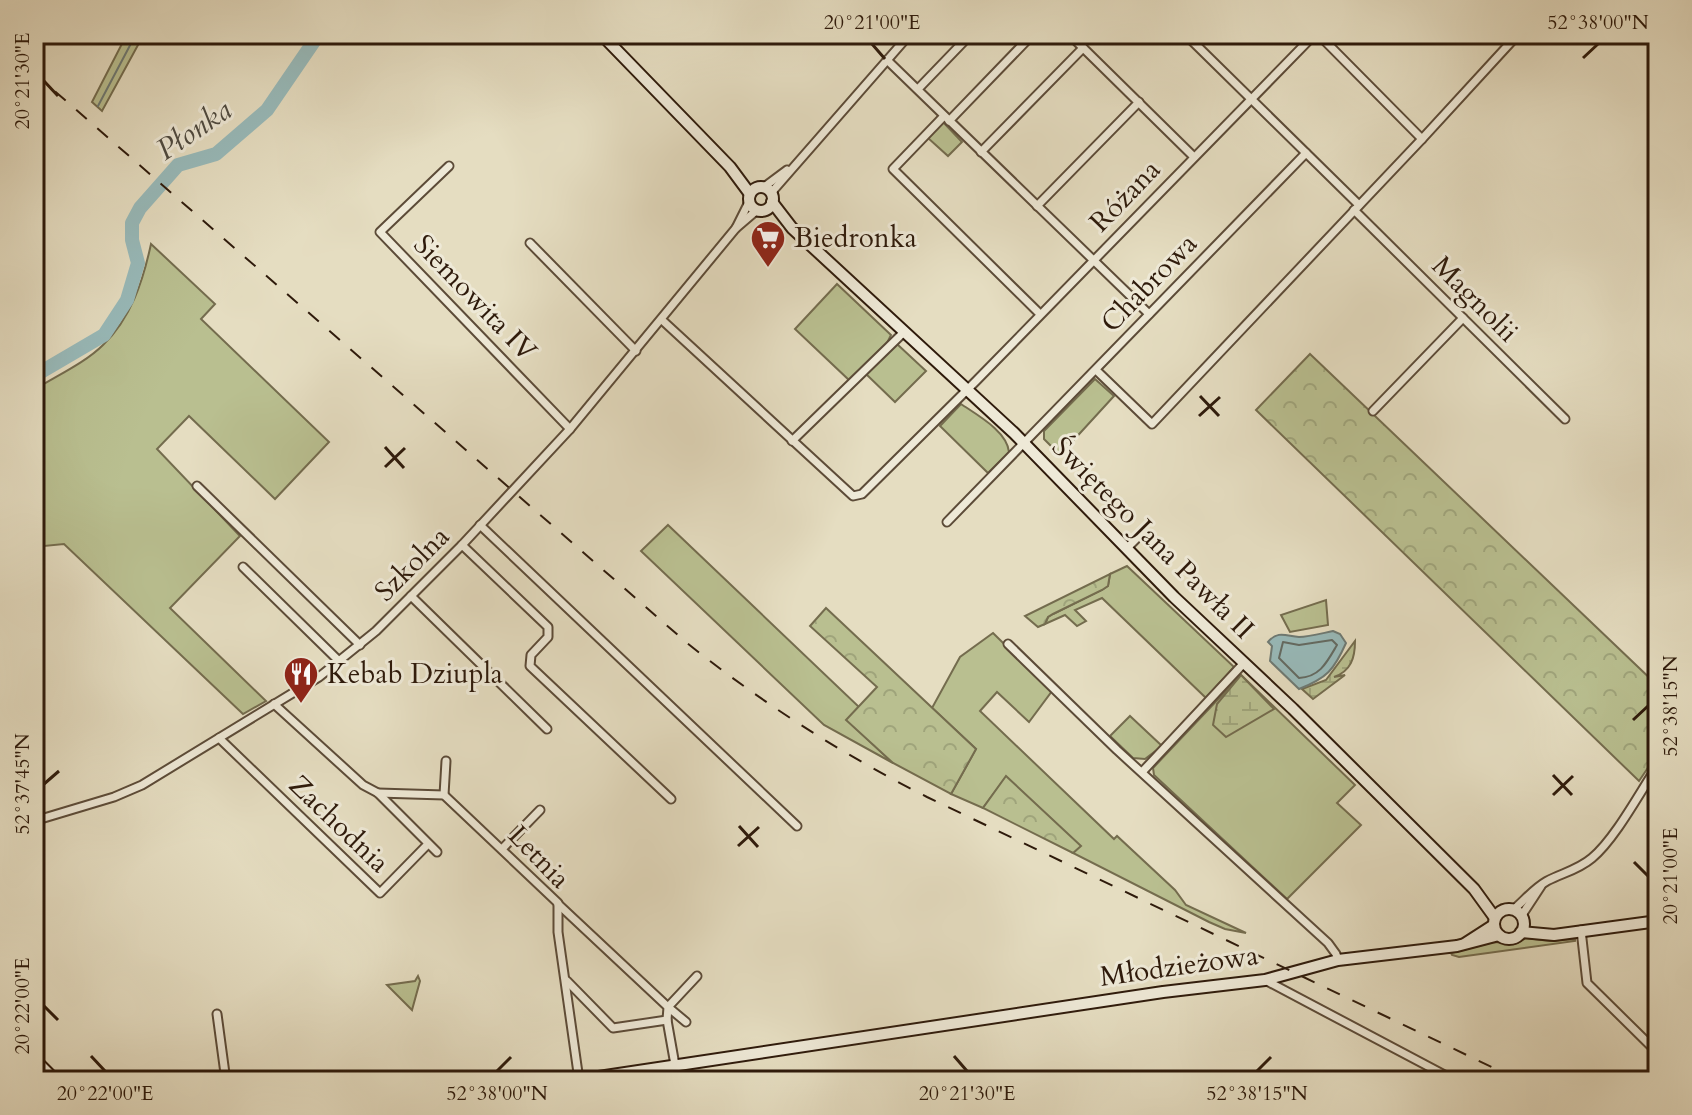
<svg xmlns="http://www.w3.org/2000/svg" width="1692" height="1115" viewBox="0 0 1692 1115" font-family="Cardo,serif">
  <style>
    .green { fill: #b9bf90; stroke: #746c4e; stroke-width: 2 }
    .forest { fill: url(#forest-crowns); stroke: #746c4e; stroke-width: 2 }
    .wetland { fill: url(#wetland-marsh); stroke: #746c4e; stroke-width: 2 }
    .water { fill: #98baba; stroke: #6e7a74; stroke-width: 2 }
    .lines { fill: none; stroke-linecap: round; stroke-linejoin: round }
    .shore { stroke: #636a62; stroke-width: 2 }
    .stream { stroke: #6e7a74; stroke-width: 2 }
    .river { stroke: #98baba; stroke-width: 14 }
    .street-casing { stroke: #5c4b38; stroke-width: 11 }
    .secondary-casing { stroke: #2e1a0b; stroke-width: 14 }
    .street { stroke: #eee9d7; stroke-width: 7 }
    .secondary { stroke: #eee9d7; stroke-width: 10 }
    .rail { stroke: #2e1a0b; stroke-width: 2; stroke-dasharray: 14 14; stroke-linecap: butt }
    .ticks { fill: none; stroke: #2e1a0b; stroke-width: 3 }
    .labels { text-anchor: middle; dominant-baseline: central; stroke-width: 6; stroke-linejoin: round; paint-order: stroke }
    .street-label { font-size: 28px; fill: #2e1a0b; stroke: #eee9d7 }
    .poi-label { font-size: 28px; fill: #2e1a0b; stroke: #eee9d7; text-anchor: start }
    .water-label { font-size: 30px; font-style: italic; fill: #4e4a40; stroke: #eee9d7 }
    .neatline { fill: none; stroke: #2e1a0b; stroke-width: 3 }
    .ticks-label { font-size: 20px; text-anchor: middle; fill: #2e1a0b }
  </style>
  <defs>
    <pattern id="forest-crowns" width="20" height="18" patternUnits="userSpaceOnUse" patternTransform="scale(2)"><rect width="20" height="18" fill="#b9bf90"/><path d="M2 6a3 3 0 1 1 6 0M12 15a3 3 0 1 1 6 0" fill="none" stroke="#9fa47b"/></pattern>
    <pattern id="wetland-marsh" width="20" height="14" patternUnits="userSpaceOnUse" patternTransform="scale(2)"><rect width="20" height="14" fill="#b9bf90"/><path d="M1 5h8M5 5V1M11 12h8M15 12V8" fill="none" stroke="#9fa47b"/></pattern>
  </defs>
  <rect width="100%" height="100%" fill="#e5ddc1"/>
  <filter id="stains"><feTurbulence type="fractalNoise" baseFrequency=".0025" numOctaves="4"/><feColorMatrix values="0 0 0 0 .2 0 0 0 0 .09 0 0 0 0 .02 0 0 0 .5 -.17"/></filter>
  <radialGradient id="worn" r=".72"><stop offset=".6" stop-color="#630" stop-opacity="0"/><stop offset="1" stop-color="#630" stop-opacity=".3"/></radialGradient>
  <g class="green">
    <path d="M127 34H144L102 111 92 102Z"/>
    <path d="M943 122 962 142 948 156 928 138Z"/>
    <path d="M151 244 215 304 201 319 329 442 275 499 189 416 157 449 240 536 170 608 266 701 243 714 64 544 34 547V390C56 376 85 363 103 345 131 318 143 281 151 244Z"/>
    <path d="M837 284 891 335 887 343 849 380 795 329Z"/>
    <path d="M897 344 926 371 895 402 866 374Z"/>
    <path d="M1095 379 1114 396 1060 455 1044 439V431Z"/>
    <path d="M961 404C977 415 1007 431 1009 452L988 473 940 426Z"/>
    <path d="M668 525 859 707 847 720 893 763 824 725 641 551Z"/>
    <path d="M1127 566 1234 667 1206 698 1102 598 1075 610 1086 621 1077 626 1065 615 1045 624 1048 617 1053 614 1102 590 1108 586 1110 574Z"/>
    <path d="M1326 600 1328 625 1290 632 1281 615Z"/>
    <path d="M993 633 1052 691 1029 722 997 692 980 711 1114 839 1117 836 1175 890 1186 905 1246 933 1225 929 1209 922 1073 853 1080 846 1006 777 983 808 951 794 976 749 932 708 960 657Z"/>
    <path d="M1241 675 1355 785 1337 803 1361 825 1287 899 1154 775 1153 768Z"/>
    <path d="M1130 716 1162 746 1145 759 1133 758 1110 736Z"/>
    <path d="M1526 938 1550 941 1575 939V941L1459 957 1452 955 1451 953 1494 942 1515 944Z"/>
    <path d="M418 976 420 981 412 1010 387 985 415 981Z"/>
  </g>
  <g class="forest">
    <path d="M1310 354 1658 686V753L1639 781 1256 410Z"/>
    <path d="M1110 574 1108 586 1102 590 1053 614 1048 617 1045 624 1038 627 1025 616Z"/>
    <path d="M826 608 976 749 951 794 893 763 846 720 877 687 810 626Z"/>
    <path d="M1006 776 1081 846 1073 853 983 808Z"/>
  </g>
  <g class="wetland">
    <path d="M1355 641C1355 658 1351 671 1334 677L1345 675 1313 699 1302 689 1326 680Z"/>
    <path d="M1241 675 1274 709 1226 737 1213 725 1217 704Z"/>
  </g>
  <path class="water" d="M1333 631 1340 634 1346 643C1334 670 1327 678 1299 689L1270 661 1272 646 1268 642C1278 630 1286 636 1299 637 1309 637 1323 633 1333 631Z"/>
  <g class="lines">
    <path class="shore" d="M1332 640 1337 645C1327 662 1320 677 1299 678L1279 658 1283 642 1299 645Z"/>
    <path class="stream" d="M98 106 136 34"/>
    <path class="river" d="M34 376 104 335 127 300 138 263 132 240V223L140 208 178 165 216 154 267 110 319 34"/>
    <g class="street-casing">
      <g id="street">
        <path d="M1069 34 1194 157"/>
        <path d="M1185 34 1359 205"/>
        <path d="M1318 34 1422 139"/>
        <path d="M887 60 1149 314"/>
        <path d="M918 89 971 34"/>
        <path d="M944 116 893 169 1040 314"/>
        <path d="M949 121 1033 34"/>
        <path d="M981 152 1083 48"/>
        <path d="M449 166 380 232 570 429"/>
        <path d="M34 180V188"/>
        <path d="M764 187 787 170"/>
        <path d="M771 193 910 34"/>
        <path d="M1037 206 1139 102"/>
        <path d="M1354 210 1565 419"/>
        <path d="M736 228 749 202"/>
        <path d="M530 243 636 351"/>
        <path d="M662 320 853 496 862 494 976 381 1315 34"/>
        <path d="M1096 370 1152 424 1422 139 1512 41"/>
        <path d="M1373 411 1463 318"/>
        <path d="M792 441 904 332"/>
        <path d="M197 486 360 645"/>
        <path d="M947 522 1306 153"/>
        <path d="M480 525 797 826"/>
        <path d="M462 545 548 627V637L531 655 530 666 671 799"/>
        <path d="M1127 548 1138 537"/>
        <path d="M243 567 340 662"/>
        <path d="M411 596 547 729"/>
        <path d="M1008 644 1117 750 1328 943 1336 954 1338 960"/>
        <path d="M274 704 363 785 378 793 437 852"/>
        <path d="M219 738 380 893 428 844"/>
        <path d="M1143 771 1244 663"/>
        <path d="M378 793 444 795 558 903V932L579 1080"/>
        <path d="M444 795 446 761"/>
        <path d="M34 821 114 797 142 785 319 677 376 631 462 545 570 429 736 228 757 210"/>
        <path d="M502 849 540 810"/>
        <path d="M558 904 668 1007 667 1020 675 1065"/>
        <path d="M1513 910C1525 900 1533 889 1547 881 1562 873 1578 870 1592 858 1615 839 1640 792 1658 765"/>
        <path d="M1522 915 1541 886"/>
        <path d="M1581 930 1587 983 1658 1053"/>
        <path d="M1265 980 1456 1081"/>
        <path d="M567 981 613 1028 667 1020"/>
        <path d="M217 1014 226 1081"/>
        <path d="M686 1022 668 1007 697 976"/>
      </g>
    </g>
    <g class="secondary-casing">
      <g id="secondary">
        <path d="M601 34 730 167 750 194"/>
        <circle cx="761" cy="199" r="12"/>
        <path d="M772 202 792 228 1014 433 1174 597 1293 709 1474 889 1495 918"/>
        <circle cx="1509" cy="924" r="15"/>
        <path d="M1521 932 1554 935 1658 921"/>
        <path d="M1466 943 1494 925"/>
        <path d="M34 1059 56 1081"/>
        <path d="M572 1081 1163 992 1265 980 1338 960 1457 946 1499 935"/>
      </g>
    </g>
    <use href="#street" class="street"/>
    <use href="#secondary" class="secondary"/>
    <path class="rail" d="M34 73 687 643C762 703 840 753 927 797L1521 1081"/>
  </g>
  <path class="ticks" d="M872 44 885 59M1583 58 1598 44M44 81 58 96M1200 396 1219 416M1199 416 1220 397M385 447 404 468M385 467 405 448M1633 720 1648 706M1553 775 1572 795M44 784 59 771M1553 795 1573 776M739 826 758 847M738 846 759 827M1634 862 1648 876M44 1006 58 1020M91 1056 105 1071M954 1056 967 1071M497 1071 511 1057M1257 1071 1271 1057"/>
  <defs>
    <g id="supermarket-pin" transform="scale(1.8)"><path d="M0 17L-7.5 6A9.5 9.5 0 1 1 7.5 6Z" fill="#8f2418" stroke="#eee9d7"/><path d="M-6-5.5h2.5l.6 2H6L4.5 2H-2.5L-4.4-4H-6ZM-1.5 3.2a1.3 1.3 0 1 0 .1 0ZM3 3.2a1.3 1.3 0 1 0 .1 0Z" fill="#fff"/></g>
    <g id="restaurant-pin" transform="scale(1.8)"><path d="M0 17L-7.5 6A9.5 9.5 0 1 1 7.5 6Z" fill="#8f2418" stroke="#eee9d7"/><path d="M-5-6h1v4h1v-4h1v4h1v-4h1v5L-1.5 .5V6h-2V.5L-5-1ZM5-6V6H3V1.5H1.5Q1.5-4 5-6Z" fill="#fff"/></g>
  </defs>
  <g fill-rule="evenodd">
    <use href="#supermarket-pin" x="768" y="238"/>
    <use href="#restaurant-pin" x="301" y="674"/>
  </g>
  <g class="labels">
    <g class="street-label">
      <text transform="translate(1125 196) rotate(-46)">Różana</text>
      <text transform="translate(1149 283) rotate(-46)">Chabrowa</text>
      <text transform="translate(475 298) rotate(46)">Siemowita IV</text>
      <text transform="translate(1475 299) rotate(45)">Magnolii</text>
      <text transform="translate(1153 538) rotate(45)">Świętego Jana Pawła II</text>
      <text transform="translate(412 564) rotate(-45)">Szkolna</text>
      <text transform="translate(339 824) rotate(44)">Zachodnia</text>
      <text transform="translate(539 857) rotate(46)">Letnia</text>
      <text transform="translate(1179 966) rotate(-8)">Młodzieżowa</text>
    </g>
    <g class="poi-label">
      <text x="794" y="238">Biedronka</text>
      <text x="327" y="674">Kebab Dziupla</text>
    </g>
    <g class="water-label">
      <text transform="translate(194 130) rotate(-34)">Płonka</text>
    </g>
  </g>
  <rect width="1692" height="1115" fill="none" stroke="#e5ddc1" stroke-width="88"/>
  <rect x="44" y="44" width="1604" height="1027" class="neatline"/>
  <g class="ticks-label">
    <text x="872" y="29">20°21'00"E</text>
    <text x="1598" y="29">52°38'00"N</text>
    <text transform="translate(22 81) rotate(-90)" y="7">20°21'30"E</text>
    <text transform="translate(1670 706) rotate(-90)" y="7">52°38'15"N</text>
    <text transform="translate(22 784) rotate(-90)" y="7">52°37'45"N</text>
    <text transform="translate(1670 876) rotate(-90)" y="7">20°21'00"E</text>
    <text transform="translate(22 1006) rotate(-90)" y="7">20°22'00"E</text>
    <text x="105" y="1100">20°22'00"E</text>
    <text x="497" y="1100">52°38'00"N</text>
    <text x="967" y="1100">20°21'30"E</text>
    <text x="1257" y="1100">52°38'15"N</text>
  </g>
  <rect width="100%" height="100%" filter="url(#stains)"/>
  <rect width="100%" height="100%" fill="url(#worn)"/>
</svg>
